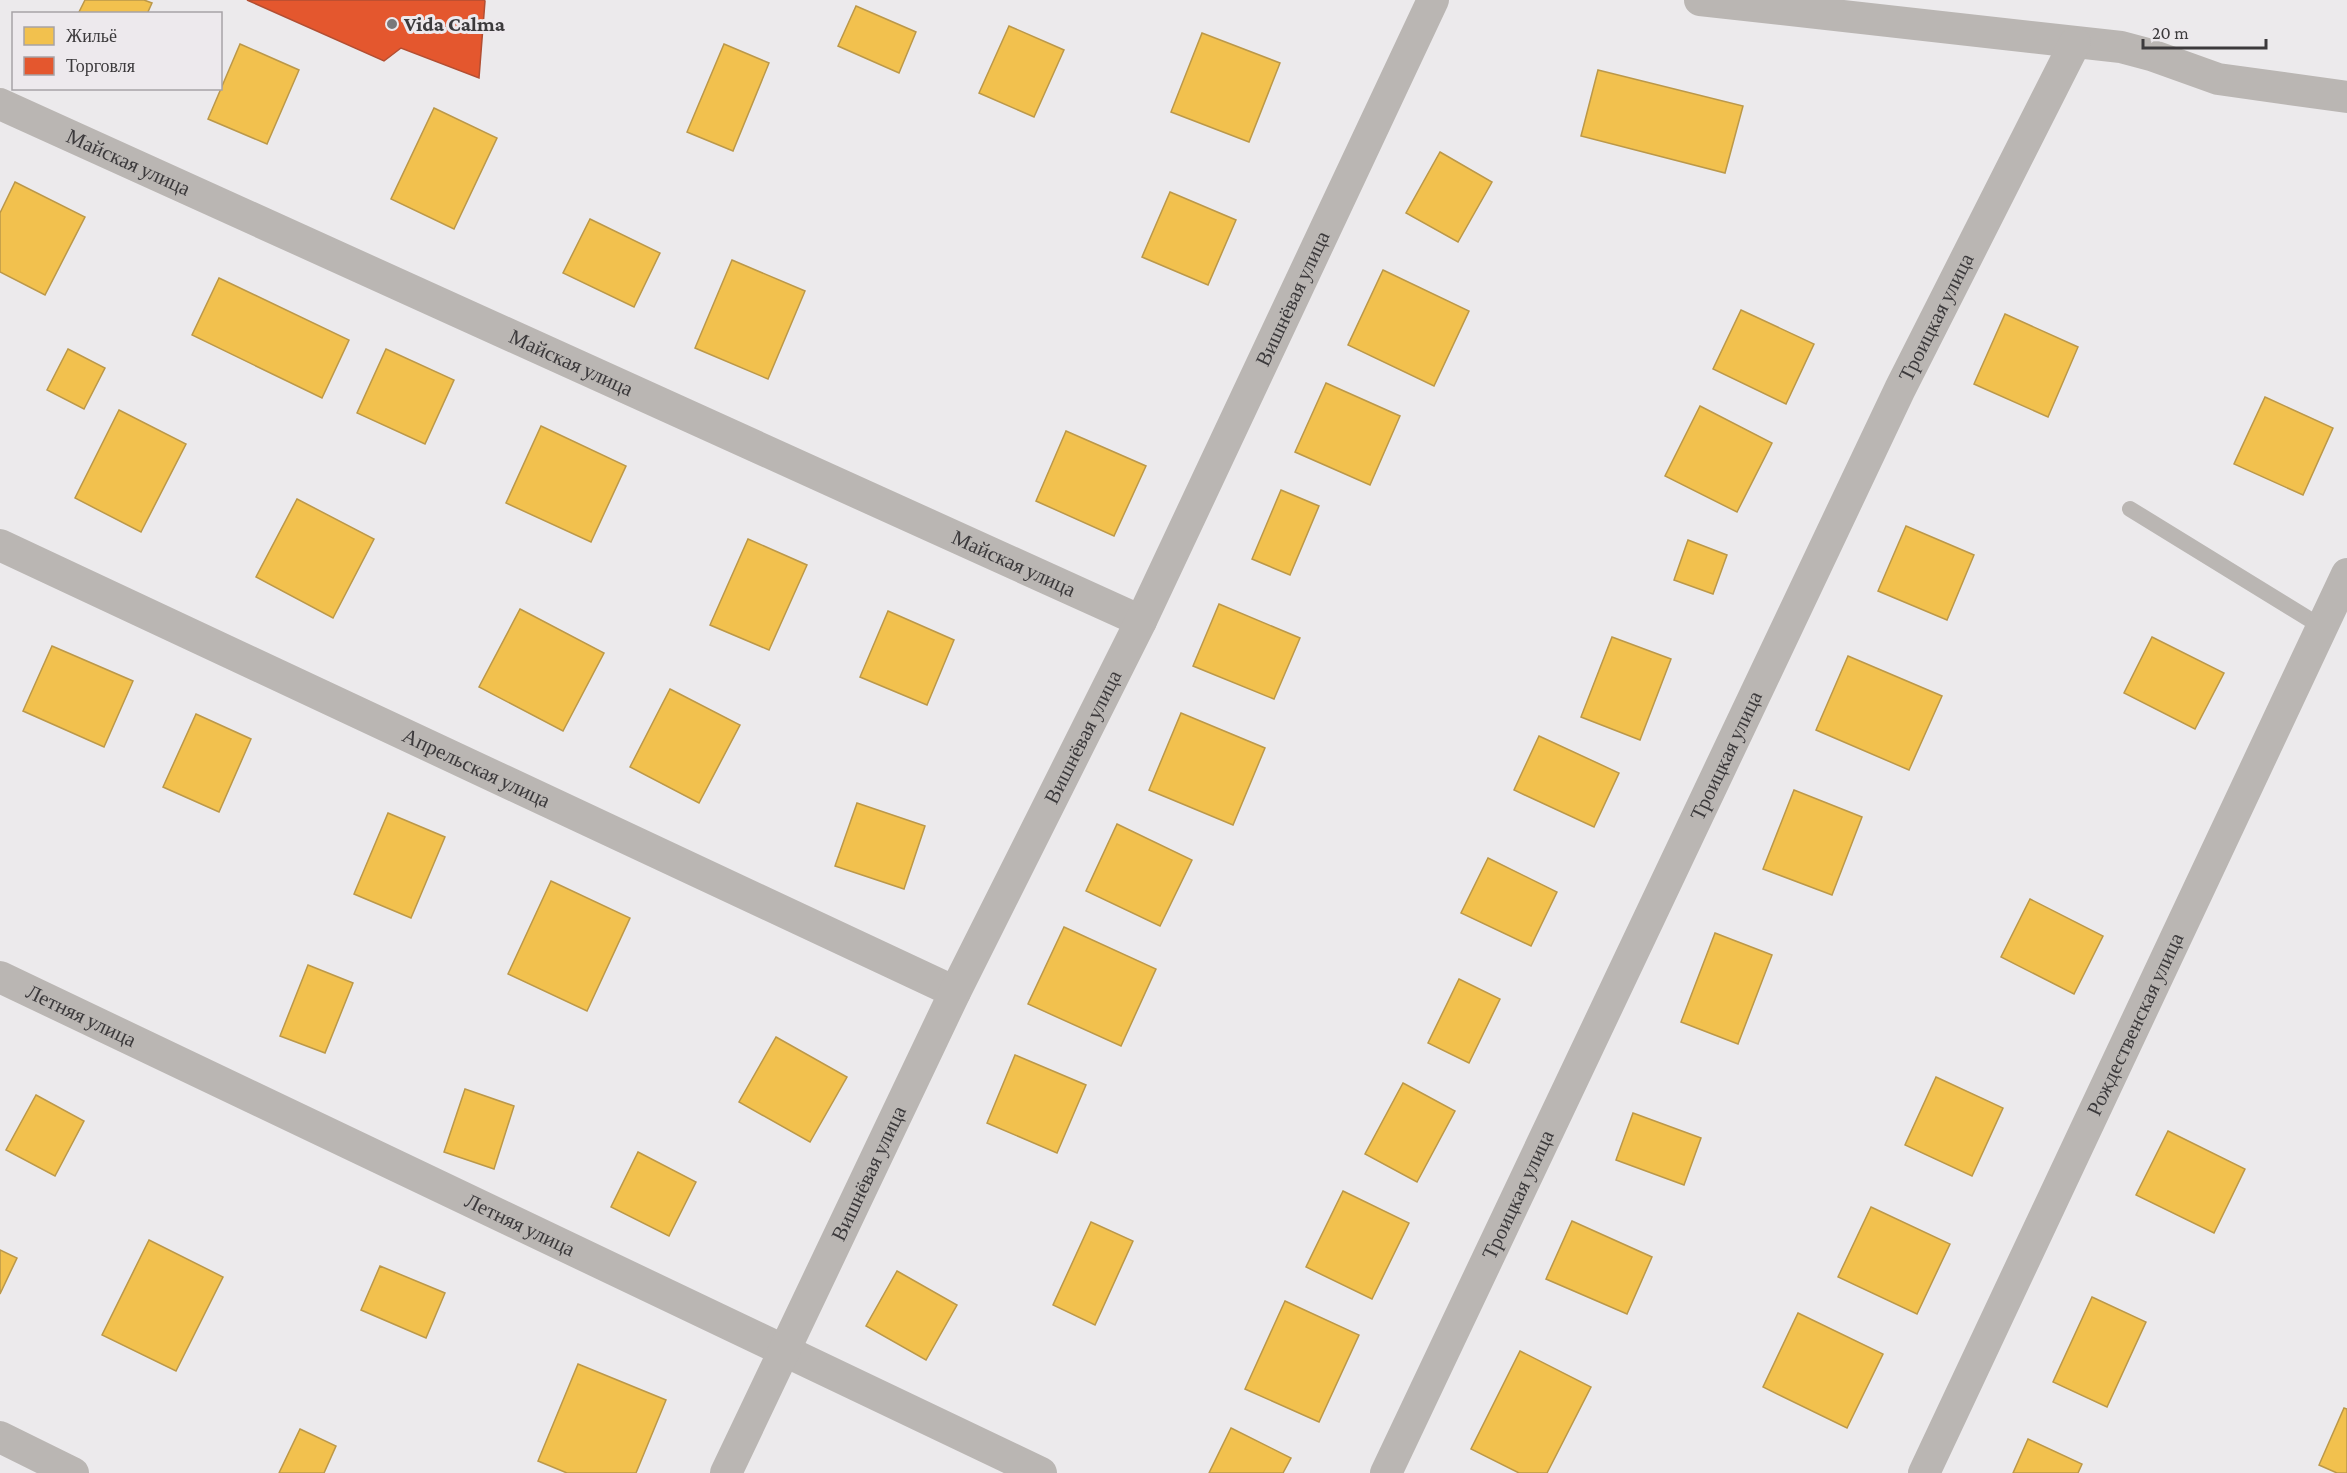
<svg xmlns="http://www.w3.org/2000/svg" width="2347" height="1473" viewBox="0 0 2347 1473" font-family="'Crimson Pro',serif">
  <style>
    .homes { fill: #f2c14e; stroke: #bb9849; stroke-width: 1.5 }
    .shops { fill: #e4572e; stroke: #b24e32; stroke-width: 1.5 }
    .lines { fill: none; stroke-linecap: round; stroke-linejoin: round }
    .lane { stroke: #bab6b3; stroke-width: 16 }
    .street { stroke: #bab6b3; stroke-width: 32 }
    .poi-dot { fill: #7a787a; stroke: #ede9ed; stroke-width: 2 }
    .labels { text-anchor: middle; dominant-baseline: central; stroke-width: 6; stroke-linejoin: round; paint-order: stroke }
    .poi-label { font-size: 21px; font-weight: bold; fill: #3c3a3c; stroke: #ede9ed; text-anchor: start }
    .street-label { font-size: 21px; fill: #3c3a3c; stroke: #ede9ed }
  </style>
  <rect width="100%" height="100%" fill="#eceaec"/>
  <g class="homes">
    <path d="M85 0H144L152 3 147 14H78Z"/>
    <path d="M856 6 916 32 899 73 838 46Z"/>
    <path d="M1009 26 1064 50 1034 117 979 93Z"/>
    <path d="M1202 33 1280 63 1249 142 1171 112Z"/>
    <path d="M240 44 299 70 267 144 208 119Z"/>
    <path d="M724 44 769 63 733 151 687 132Z"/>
    <path d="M1598 70 1743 106 1725 173 1581 136Z"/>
    <path d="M434 108 497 138 454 229 391 199Z"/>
    <path d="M1440 152 1492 182 1458 242 1406 213Z"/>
    <path d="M15 182 85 217 45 295 0 272V213Z"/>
    <path d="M1170 192 1236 220 1208 285 1142 257Z"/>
    <path d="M590 219 660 253 634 307 563 273Z"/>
    <path d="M732 260 805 291 768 379 695 348Z"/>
    <path d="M1383 270 1469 311 1434 386 1348 345Z"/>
    <path d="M219 278 349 340 322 398 192 335Z"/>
    <path d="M1741 310 1814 344 1786 404 1713 369Z"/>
    <path d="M2005 314 2078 347 2048 417 1974 384Z"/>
    <path d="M68 349 105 368 84 409 47 390Z"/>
    <path d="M386 349 454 380 425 444 357 413Z"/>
    <path d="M1326 383 1400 416 1370 485 1295 452Z"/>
    <path d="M2265 397 2333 428 2303 495 2234 464Z"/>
    <path d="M1700 406 1772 443 1737 512 1665 476Z"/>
    <path d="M119 410 186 444 141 532 75 498Z"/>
    <path d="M541 426 626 466 591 542 506 503Z"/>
    <path d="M1066 431 1146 466 1114 536 1036 501Z"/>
    <path d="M1281 490 1319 506 1290 575 1252 559Z"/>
    <path d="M297 499 374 539 333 618 256 577Z"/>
    <path d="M1906 526 1974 555 1947 620 1878 591Z"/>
    <path d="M748 539 807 565 769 650 710 625Z"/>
    <path d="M1688 540 1727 555 1713 594 1674 580Z"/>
    <path d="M1219 604 1300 638 1274 699 1193 666Z"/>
    <path d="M520 609 604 653 563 731 479 687Z"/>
    <path d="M888 611 954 640 927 705 860 677Z"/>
    <path d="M1612 637 1671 659 1640 740 1581 717Z"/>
    <path d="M2152 637 2224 673 2195 729 2124 693Z"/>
    <path d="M52 646 133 681 104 747 23 711Z"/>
    <path d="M1848 656 1942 696 1909 770 1816 730Z"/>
    <path d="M670 689 740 725 699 803 630 767Z"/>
    <path d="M1181 713 1265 748 1233 825 1149 790Z"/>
    <path d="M196 714 251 739 219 812 163 787Z"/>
    <path d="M1539 736 1619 773 1594 827 1514 790Z"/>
    <path d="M1794 790 1862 817 1832 895 1763 869Z"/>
    <path d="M857 803 925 826 904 889 835 866Z"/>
    <path d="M388 813 445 837 411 918 354 894Z"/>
    <path d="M1117 824 1192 860 1160 926 1086 891Z"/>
    <path d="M1488 858 1557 892 1531 946 1461 913Z"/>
    <path d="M551 881 630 918 587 1011 508 974Z"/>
    <path d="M2030 899 2103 936 2074 994 2001 957Z"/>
    <path d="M1064 927 1156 969 1121 1046 1028 1004Z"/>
    <path d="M1715 933 1772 955 1738 1044 1681 1022Z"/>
    <path d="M308 965 353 983 325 1053 280 1036Z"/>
    <path d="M1459 979 1500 999 1469 1063 1428 1043Z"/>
    <path d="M776 1037 847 1077 810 1142 739 1102Z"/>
    <path d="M1015 1055 1086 1085 1057 1153 987 1123Z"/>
    <path d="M1936 1077 2003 1108 1972 1176 1905 1145Z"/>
    <path d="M1403 1083 1455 1111 1417 1182 1365 1154Z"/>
    <path d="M465 1089 514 1106 494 1169 444 1152Z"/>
    <path d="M36 1095 84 1121 55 1176 6 1150Z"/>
    <path d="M1633 1113 1701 1138 1684 1185 1616 1160Z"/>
    <path d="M2168 1131 2245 1169 2214 1233 2136 1195Z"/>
    <path d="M638 1152 696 1182 669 1236 611 1207Z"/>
    <path d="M1343 1191 1409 1223 1372 1299 1306 1267Z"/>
    <path d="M1871 1207 1950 1244 1917 1314 1838 1277Z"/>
    <path d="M1572 1221 1652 1257 1627 1314 1546 1279Z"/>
    <path d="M1091 1222 1133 1241 1095 1325 1053 1305Z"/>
    <path d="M149 1240 223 1277 176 1371 102 1335Z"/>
    <path d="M0 1250 17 1258 0 1294Z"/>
    <path d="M380 1266 445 1293 426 1338 361 1310Z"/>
    <path d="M897 1271 957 1305 926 1360 866 1326Z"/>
    <path d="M2092 1297 2146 1322 2107 1407 2053 1382Z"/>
    <path d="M1285 1301 1359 1335 1319 1422 1245 1389Z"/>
    <path d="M1798 1313 1883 1354 1847 1428 1763 1387Z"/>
    <path d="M1520 1351 1591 1387 1547 1473H1519L1471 1449Z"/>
    <path d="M578 1364 666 1400 636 1473H567L538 1461Z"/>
    <path d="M2344 1408 2347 1409V1473H2337L2319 1465Z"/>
    <path d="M1231 1428 1291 1458 1283 1473H1209Z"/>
    <path d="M300 1429 336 1446 324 1473H279Z"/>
    <path d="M2028 1439 2082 1464 2078 1473H2013Z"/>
  </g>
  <path class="shops" d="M247 0H484L485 1 479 78 401 48 384 61Z"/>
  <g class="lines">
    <path class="lane" d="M2130 509 2322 627"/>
    <g class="street">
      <path d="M1700 0 2121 47 2151 55 2218 79 2347 97"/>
      <path id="s1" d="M0 104 1141 621"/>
      <path id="s2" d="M0 545 955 992"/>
      <path id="s3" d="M0 977 1041 1473"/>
      <path d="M0 1437 73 1473"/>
      <path id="s4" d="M726 1473 955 992 1141 621 1433 0"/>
      <path id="s5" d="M1386 1473 1900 389 2075 43"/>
      <path id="s6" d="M1924 1473 2347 574"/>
    </g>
  </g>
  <circle class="poi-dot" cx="392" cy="24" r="6"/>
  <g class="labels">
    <g class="poi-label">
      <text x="404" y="24">Vida Calma</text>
    </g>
    <g class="street-label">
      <text stroke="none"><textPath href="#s1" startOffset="141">Майская улица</textPath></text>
      <text stroke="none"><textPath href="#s4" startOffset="1304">Вишнёвая улица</textPath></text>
      <text stroke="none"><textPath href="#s5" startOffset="1280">Троицкая улица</textPath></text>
      <text stroke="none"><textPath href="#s1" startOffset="627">Майская улица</textPath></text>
      <text stroke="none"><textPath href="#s1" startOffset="1113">Майская улица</textPath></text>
      <text stroke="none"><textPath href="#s4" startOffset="818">Вишнёвая улица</textPath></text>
      <text stroke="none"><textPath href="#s5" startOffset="794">Троицкая улица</textPath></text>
      <text stroke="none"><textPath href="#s2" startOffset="526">Апрельская улица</textPath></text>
      <text stroke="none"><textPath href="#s3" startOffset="90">Летняя улица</textPath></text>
      <text stroke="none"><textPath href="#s6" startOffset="496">Рождественская улица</textPath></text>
      <text stroke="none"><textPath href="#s4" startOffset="332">Вишнёвая улица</textPath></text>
      <text stroke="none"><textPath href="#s5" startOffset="308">Троицкая улица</textPath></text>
      <text stroke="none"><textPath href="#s3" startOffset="576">Летняя улица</textPath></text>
    </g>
  </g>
  <rect x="12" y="12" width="210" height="78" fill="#ede9ed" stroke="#a6a3a6" stroke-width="1.5"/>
  <rect x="24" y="27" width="30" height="18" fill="#f2c14e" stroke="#a6a3a6" stroke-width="1.5"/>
  <text x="66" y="42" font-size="18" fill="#3c3a3c">Жильё</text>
  <rect x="24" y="57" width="30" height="18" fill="#e4572e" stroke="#a6a3a6" stroke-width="1.5"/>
  <text x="66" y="72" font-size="18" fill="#3c3a3c">Торговля</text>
  <path d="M2143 39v9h123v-9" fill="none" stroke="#3c3a3c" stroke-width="3"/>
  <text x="2152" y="39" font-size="18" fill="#3c3a3c" stroke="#ede9ed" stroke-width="4.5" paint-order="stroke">20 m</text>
</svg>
